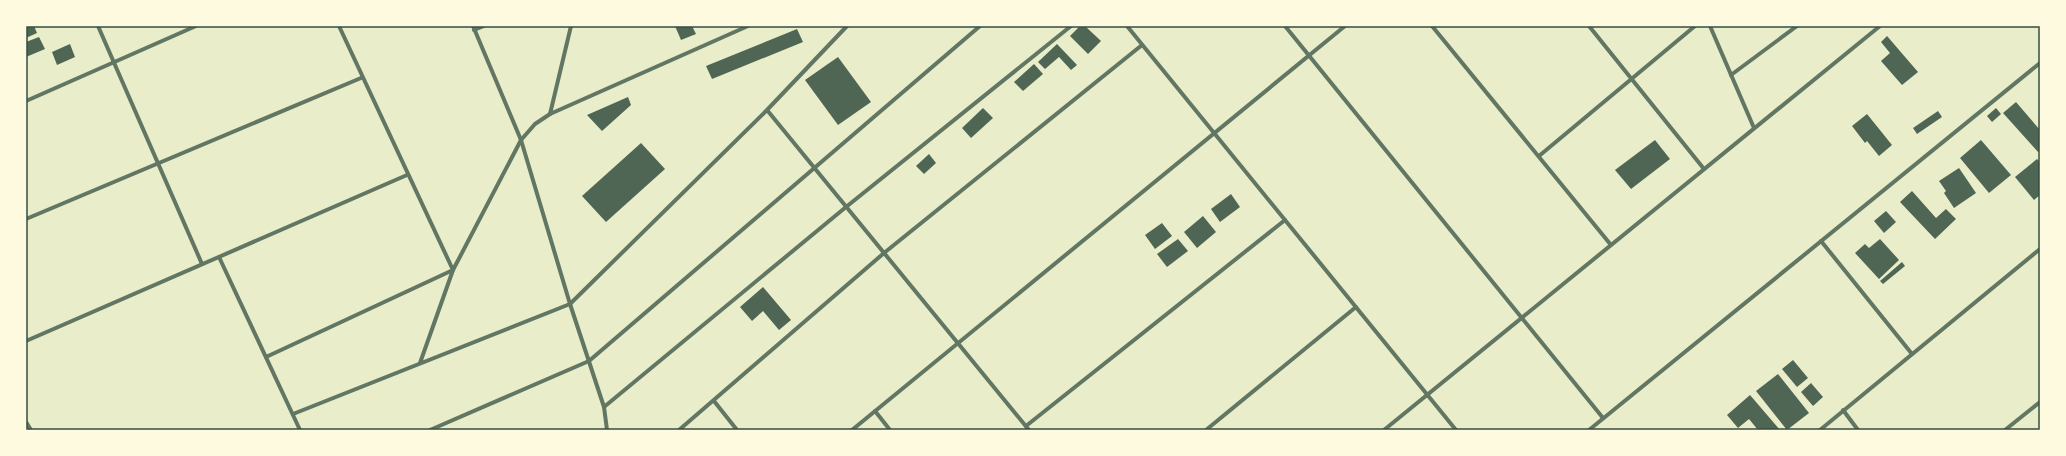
<svg xmlns="http://www.w3.org/2000/svg" width="2066" height="456" viewBox="0 0 2066 456" font-family="Signika,sans-serif">
  <style>
    .building { fill: #4f6655 }
    .lines { fill: none; stroke-linecap: round; stroke-linejoin: round }
    .minor { stroke: #617663; stroke-width: 4 }
    .neatline { fill: none; stroke: #344e41; stroke-width: 1.5 }
  </style>
  <rect width="100%" height="100%" fill="#e9edc9"/>
  <g class="building">
    <path d="M26 26H34L37 33 26 38Z"/>
    <path d="M675 26H692L696 34 681 40Z"/>
    <path d="M1080 26H1085L1101 41 1088 54 1070 36Z"/>
    <path d="M797 29 803 42 712 79 706 66Z"/>
    <path d="M1887 36 1918 72 1902 85 1881 61 1890 53 1881 42Z"/>
    <path d="M39 37 45 49 26 57V42Z"/>
    <path d="M70 44 75 57 57 65 52 52Z"/>
    <path d="M1057 44 1077 65 1071 70 1059 57 1045 69 1038 62Z"/>
    <path d="M838 57 871 102 838 125 805 80Z"/>
    <path d="M1034 64 1043 74 1023 91 1014 82Z"/>
    <path d="M628 97 631 105 602 131 587 115Z"/>
    <path d="M2016 102 2040 130V150L2038 152 2003 113Z"/>
    <path d="M983 108 993 118 971 138 962 128Z"/>
    <path d="M1996 108 2001 114 1992 122 1987 116Z"/>
    <path d="M1938 111 1942 117 1917 134 1913 128Z"/>
    <path d="M1867 114 1892 145 1879 156 1867 141 1865 143 1852 126Z"/>
    <path d="M1655 140 1670 159 1631 189 1615 170Z"/>
    <path d="M1981 140 2011 175 1989 193 1960 158Z"/>
    <path d="M641 143 665 169 606 222 582 196Z"/>
    <path d="M929 154 936 163 924 174 916 166Z"/>
    <path d="M2037 159 2040 162V195L2034 200 2015 177Z"/>
    <path d="M1959 168 1976 193 1954 208 1944 193 1946 191 1939 181Z"/>
    <path d="M1912 191 1936 218 1946 209 1956 219 1935 239 1900 202Z"/>
    <path d="M1231 194 1240 207 1220 222 1211 209Z"/>
    <path d="M1886 211 1896 222 1884 233 1874 221Z"/>
    <path d="M1203 216 1216 232 1197 248 1184 232Z"/>
    <path d="M1162 223 1172 236 1155 249 1145 235Z"/>
    <path d="M1178 239 1188 251 1167 267 1157 254Z"/>
    <path d="M1880 239 1899 260 1879 279 1855 253 1865 244 1869 248Z"/>
    <path d="M1902 262 1905 266 1883 284 1880 281Z"/>
    <path d="M763 287 791 320 779 330 763 311 752 321 740 307Z"/>
    <path d="M1793 360 1808 378 1797 387 1782 369Z"/>
    <path d="M1778 374 1809 413 1787 430 1756 391Z"/>
    <path d="M1811 383 1823 397 1813 406 1801 392Z"/>
    <path d="M1750 395 1780 430H1758L1749 419 1738 428 1727 415Z"/>
  </g>
  <g class="lines">
    <g class="minor">
      <path d="M98 26 202 264"/>
      <path d="M473 26 521 140 570 304 604 407 607 430"/>
      <path d="M1127 26 1456 430"/>
      <path d="M1285 26 1603 418"/>
      <path d="M1432 26 1611 245"/>
      <path d="M1589 26 1704 169"/>
      <path d="M1710 26 1754 128"/>
      <path d="M474 30 484 26"/>
      <path d="M1731 75 1797 26"/>
      <path d="M26 101 196 26"/>
      <path d="M767 110 1029 430"/>
      <path d="M550 114 571 26"/>
      <path d="M1539 156 1695 26"/>
      <path d="M26 219 361 78"/>
      <path d="M1821 241 1912 354"/>
      <path d="M219 257 300 430"/>
      <path d="M26 341 407 175"/>
      <path d="M266 357 453 270 339 26"/>
      <path d="M420 363 453 270 521 140 535 124 550 114 748 26"/>
      <path d="M714 401 737 430"/>
      <path d="M604 407 846 207 1071 26"/>
      <path d="M1843 410 1858 430"/>
      <path d="M875 411 890 430"/>
      <path d="M293 414 570 304 767 110 847 26"/>
      <path d="M26 422 31 430"/>
      <path d="M1026 426 1285 220"/>
      <path d="M430 430 589 361 980 26"/>
      <path d="M679 430 884 253 1142 45"/>
      <path d="M852 430 1345 26"/>
      <path d="M1206 430 1356 307"/>
      <path d="M1384 430 1880 26"/>
      <path d="M1589 430 2040 63"/>
      <path d="M1820 430 2040 249"/>
      <path d="M2005 430 2040 402"/>
    </g>
  </g>
  <rect width="2066" height="456" fill="none" stroke="#fefae0" stroke-width="54"/>
  <rect x="27" y="27" width="2012" height="402" class="neatline"/>
</svg>
